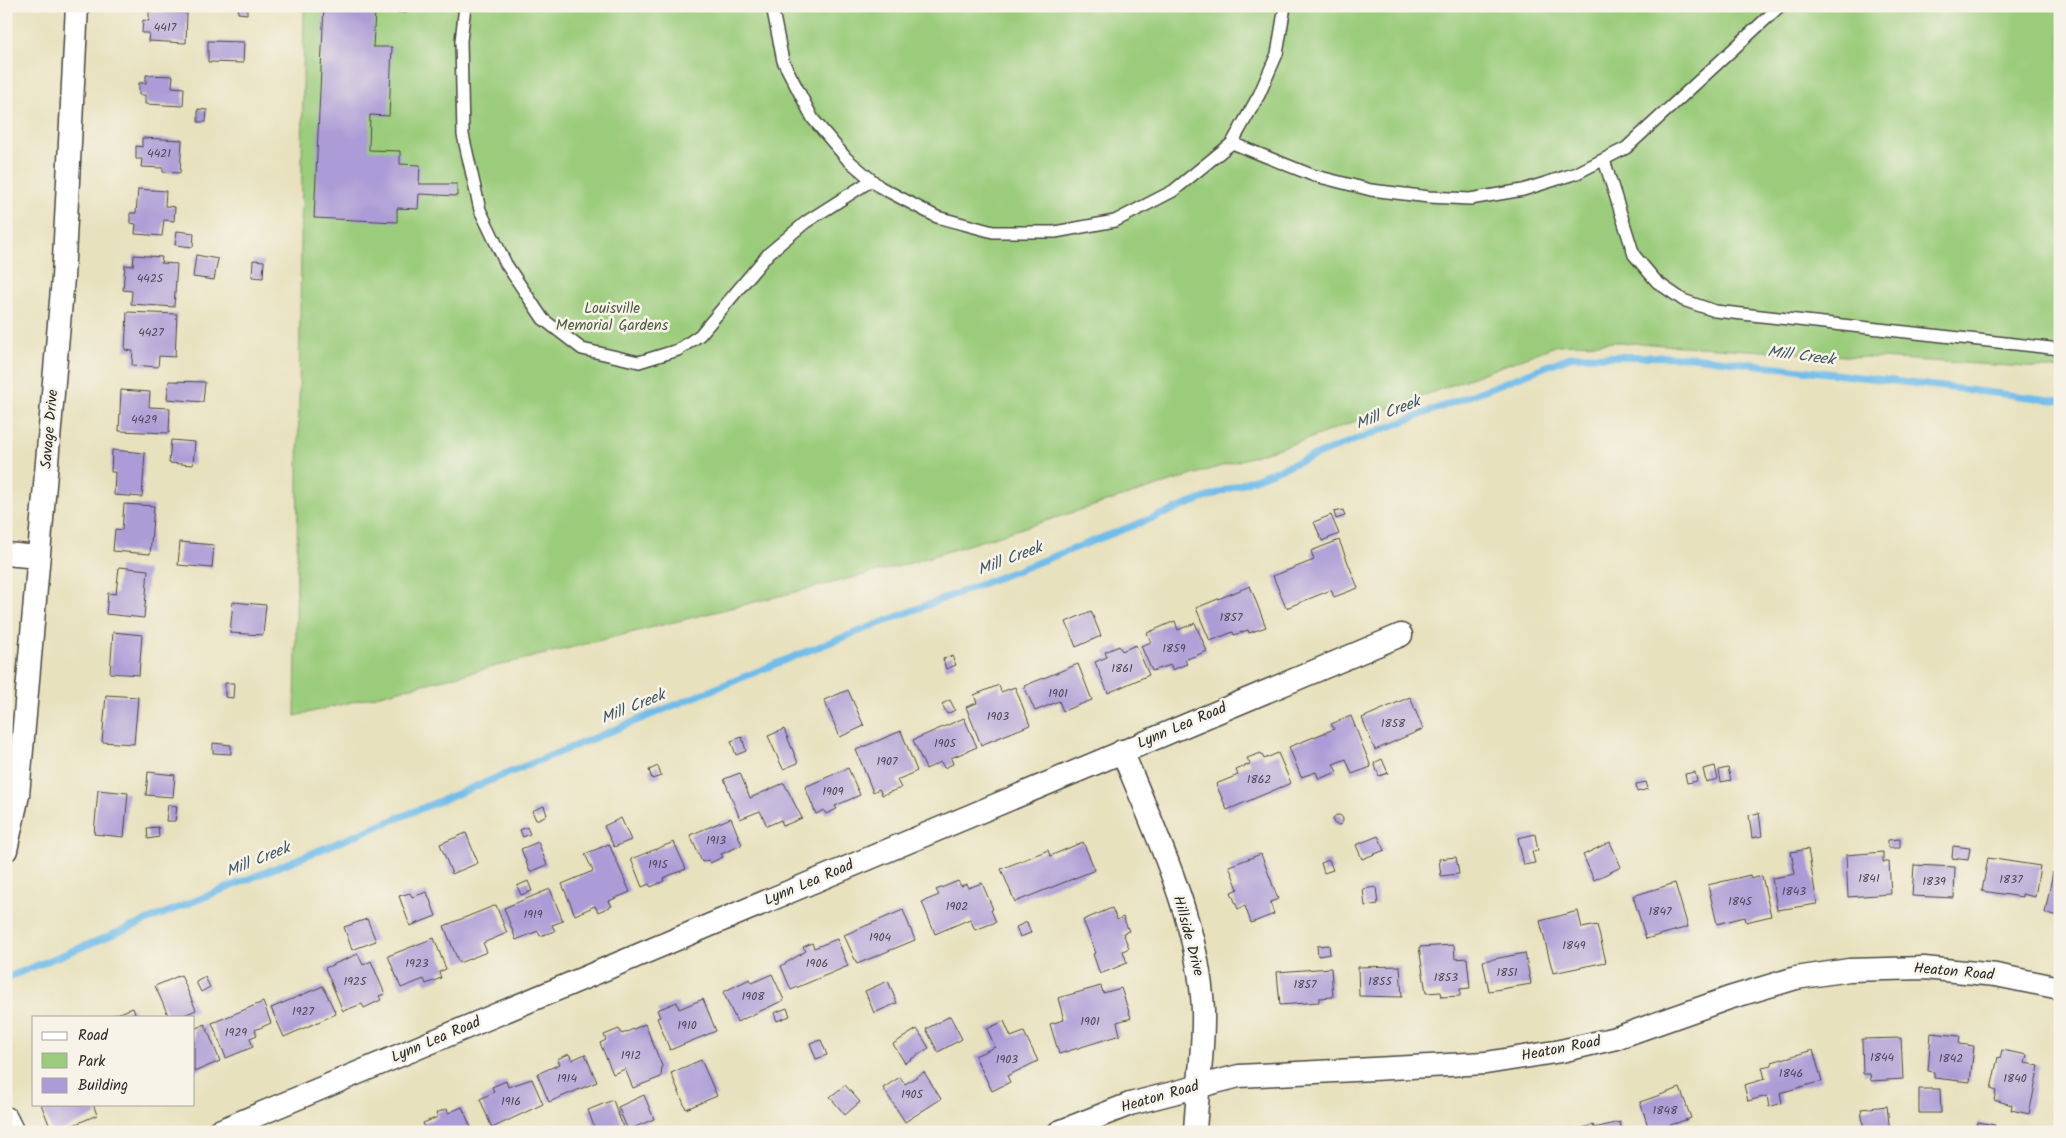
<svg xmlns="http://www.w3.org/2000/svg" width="2066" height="1138" viewBox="0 0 2066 1138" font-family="Kalam,sans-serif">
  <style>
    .green { fill: #9bcc7c; stroke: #637c54 }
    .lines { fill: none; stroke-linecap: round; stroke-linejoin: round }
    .stream { stroke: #70bcea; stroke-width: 7 }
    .building { fill: #ab9bd6 }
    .service-casing { stroke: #474641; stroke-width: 14 }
    .minor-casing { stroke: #474641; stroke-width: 25 }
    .service { stroke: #fff; stroke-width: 11 }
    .minor { stroke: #fff; stroke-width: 22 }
    .labels { text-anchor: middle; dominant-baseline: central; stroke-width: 5; stroke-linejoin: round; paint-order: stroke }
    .number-label { font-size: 12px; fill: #4b4756 }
    .park-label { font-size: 15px; fill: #4d5b43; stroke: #f7f3e8 }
    .street-label { font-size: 15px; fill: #2b2b2b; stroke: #f7f3e8 }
    .water-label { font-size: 16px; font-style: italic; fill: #405664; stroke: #f7f3e8 }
  </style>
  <rect width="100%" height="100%" fill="#f7f3e8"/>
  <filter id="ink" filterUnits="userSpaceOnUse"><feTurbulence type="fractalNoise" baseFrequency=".02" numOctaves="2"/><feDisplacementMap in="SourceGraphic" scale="10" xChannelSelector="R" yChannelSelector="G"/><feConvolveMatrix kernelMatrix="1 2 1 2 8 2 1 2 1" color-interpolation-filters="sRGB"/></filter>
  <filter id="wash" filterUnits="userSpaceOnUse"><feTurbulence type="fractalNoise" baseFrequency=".0096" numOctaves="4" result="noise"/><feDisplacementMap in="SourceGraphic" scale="20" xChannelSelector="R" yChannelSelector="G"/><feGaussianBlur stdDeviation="1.12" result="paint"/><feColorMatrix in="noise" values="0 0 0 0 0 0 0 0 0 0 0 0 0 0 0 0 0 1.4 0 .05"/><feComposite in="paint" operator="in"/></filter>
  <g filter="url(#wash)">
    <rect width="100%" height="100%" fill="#e8e1be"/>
    <path class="green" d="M304 6H2060V369L1616 342 1558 345 1308 439 904 565 295 716Z"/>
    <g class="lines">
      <path class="stream" d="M6 978 800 654 1573 356 1693 357 2060 401"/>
    </g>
    <g id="blocks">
      <g class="building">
        <path d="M239 6H247V14L238 13Z"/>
        <path d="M324 6H407V13L375 11 373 47H392L389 116 370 115 369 150 400 151V164L420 165 419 184H457V196L419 194 418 209 397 208V222L314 218Z"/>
        <path d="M149 11 187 13 186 43 148 41 149 33H142L143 20 149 21Z"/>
        <path d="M208 41 244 42 243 63 208 62Z"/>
        <path d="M146 75 173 76 172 87 184 88 183 106 145 104V95H139V83H146Z"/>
        <path d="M198 109 207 110 206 122H198Z"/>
        <path d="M142 138 182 140 180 173 163 172V168L141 167 142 159H136V146L142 147Z"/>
        <path d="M138 189 166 191 165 206 175 207 174 221 164 220 162 236 135 234 136 224 130 223V213H136Z"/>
        <path d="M177 231 194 233 193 247 175 245Z"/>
        <path d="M134 255 162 257 161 263 177 264 174 307 131 304 132 291 123 290 125 265 133 266Z"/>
        <path d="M196 255 218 259 214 280 193 277Z"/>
        <path d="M253 260 264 261 263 278 252 277Z"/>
        <path d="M127 312 177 314 175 357 159 356 158 367 132 365 133 351 125 350Z"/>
        <path d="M169 381 205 382 203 402 167 399Z"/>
        <path d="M121 390 150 392 149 407 170 408 169 433 119 431Z"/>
        <path d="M171 440 195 442 193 465 169 463Z"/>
        <path d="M112 450 145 453 142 497 114 495 115 472H111Z"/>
        <path d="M124 504 154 506 150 554 113 551 115 529 122 530Z"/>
        <path d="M1343 510 1345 516 1336 519 1334 512Z"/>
        <path d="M1331 515 1339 534 1322 541 1314 522Z"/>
        <path d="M1339 540 1358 588 1334 597 1331 590 1286 608 1273 576 1314 560 1311 551Z"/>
        <path d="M180 542 214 545 212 568 178 565Z"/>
        <path d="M119 567 148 570 144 618 106 614 108 593 116 594Z"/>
        <path d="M1250 586 1266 627 1249 633 1248 630 1234 635 1233 632 1210 641 1196 608Z"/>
        <path d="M233 602 266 605 263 635 230 633Z"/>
        <path d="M1091 611 1101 636 1076 647 1066 622Z"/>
        <path d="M1175 621 1178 630 1195 623 1207 651 1185 660 1187 664 1172 670 1171 665 1152 671 1141 646 1151 642 1147 633Z"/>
        <path d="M113 632 142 635 139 675 110 673Z"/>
        <path d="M1136 645 1149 675 1108 693 1095 662 1107 657 1105 652 1119 646 1122 651Z"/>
        <path d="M952 656 956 665 946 669 943 659Z"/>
        <path d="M1078 664 1092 700 1063 711 1059 701 1035 711 1024 686Z"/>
        <path d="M225 683H234L233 698 225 697Z"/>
        <path d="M999 685 1001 692 1015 687 1030 725 981 745 966 707 977 703 974 695Z"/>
        <path d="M848 690 864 726 840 737 824 700Z"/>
        <path d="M106 695 138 697 134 744 102 742Z"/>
        <path d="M1410 697 1423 729 1375 750 1362 718Z"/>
        <path d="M950 700 955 710 947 714 942 704Z"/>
        <path d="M1351 716 1371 767 1352 774 1346 759 1333 764 1337 772 1319 779 1316 772 1301 777 1289 747 1334 729 1331 724Z"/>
        <path d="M964 718 977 747 951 758 953 764 944 768 941 762 926 769 913 740Z"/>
        <path d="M784 729 798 763 783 769 768 736Z"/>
        <path d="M901 731 917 771 897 780 901 788 882 795 879 789 873 792 856 750Z"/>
        <path d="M742 737 746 751 736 755 731 741Z"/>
        <path d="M213 743 231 745V754L213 753Z"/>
        <path d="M1261 753 1264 759 1278 753 1291 783 1227 810 1216 784 1238 775 1236 770 1250 764 1247 758Z"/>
        <path d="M1382 759 1388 773 1379 776 1374 763Z"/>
        <path d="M658 766 661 776 652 779 649 770Z"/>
        <path d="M1715 766 1718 779 1706 782 1703 769Z"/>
        <path d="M848 768 860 795 835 806 837 809 826 814 824 810 816 814 805 787Z"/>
        <path d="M1728 768 1731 780 1721 782 1719 770Z"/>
        <path d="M148 772 175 775 173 797 146 795Z"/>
        <path d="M1695 772 1697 781 1687 783 1685 774Z"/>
        <path d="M740 773 750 798 784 783 802 818 783 826 781 820 767 826 760 811 740 819 724 779Z"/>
        <path d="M1646 782 1648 789 1637 792 1636 784Z"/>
        <path d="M98 790 128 793 124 837 94 834Z"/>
        <path d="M168 805 177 806 175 821H166Z"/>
        <path d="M544 806 547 815 536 820 532 811Z"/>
        <path d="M1759 813 1762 836 1752 838 1749 815Z"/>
        <circle cx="1338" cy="820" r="5"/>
        <path d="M621 818 631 840 614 847 604 826Z"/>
        <path d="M731 818 742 845 721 854 723 857 710 863 708 860 702 862 690 835Z"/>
        <path d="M158 827 159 837 148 839 147 828Z"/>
        <path d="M527 827 530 834 523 837 520 830Z"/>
        <path d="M466 833 478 863 452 874 440 844Z"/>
        <path d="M1535 834 1538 851 1532 852 1535 863 1524 865 1518 838Z"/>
        <path d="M1378 836 1385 850 1362 859 1356 845Z"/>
        <path d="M1900 839V848H1888V840Z"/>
        <path d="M538 842 547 865 530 872 521 849Z"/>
        <path d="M674 842 686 869 663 878 664 881 651 887 649 884 642 887 631 859Z"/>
        <path d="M1083 842 1095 870 1015 902 1001 869 1048 850 1050 856Z"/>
        <path d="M1610 842 1621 867 1594 880 1583 855Z"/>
        <path d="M609 844 630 892 609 901 612 906 598 912 595 906 575 915 562 884 593 871 585 854Z"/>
        <path d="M1953 846 1970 848 1968 860 1952 858Z"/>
        <path d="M1808 849 1817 904 1777 910 1772 878 1795 874 1791 852Z"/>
        <path d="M1883 852V862H1889L1891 894 1848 897 1846 855Z"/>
        <path d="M1261 854 1278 899 1270 902 1274 914 1251 923 1245 906 1238 909 1231 892 1238 889 1229 866Z"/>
        <path d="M1456 857 1459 874 1441 876 1439 859Z"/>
        <path d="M1988 858 2040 866 2035 897 2022 894V897L1982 891Z"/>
        <path d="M1329 860 1333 870 1324 873 1321 863Z"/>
        <path d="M1914 865 1955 867 1954 898 1912 896Z"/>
        <path d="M2053 872 2060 873V916L2045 913Z"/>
        <path d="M1750 875 1751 879 1762 876 1771 916 1746 922 1745 917 1717 924 1708 885Z"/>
        <path d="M528 881 532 891 521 895 517 886Z"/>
        <path d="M958 881 961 886 966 884 968 888 982 883 993 909 991 910 996 922 975 930 970 919 935 934 922 902 939 895 936 890Z"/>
        <path d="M1675 883 1688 927 1646 939 1633 896Z"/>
        <path d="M1376 887 1378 904 1365 906 1363 889Z"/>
        <path d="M550 889 563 921 552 925 555 931 540 936 538 931 516 940 504 908Z"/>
        <path d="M427 892 436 916 410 926 399 896 410 893 412 897Z"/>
        <path d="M496 905 507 933 483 943 487 952 459 963 444 926Z"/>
        <path d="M1112 908 1117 920 1123 917 1129 931 1123 933 1129 948 1123 951 1127 963 1100 974 1093 954 1096 953 1083 920Z"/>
        <path d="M903 910 915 940 857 964 844 935Z"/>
        <path d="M1578 911 1582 928 1597 925 1606 962 1553 973 1540 921Z"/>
        <path d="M367 919 376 941 352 950 344 927Z"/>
        <path d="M1027 922 1031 933 1020 937 1016 927Z"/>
        <path d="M434 938 446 969 439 972 441 978 426 984 424 979 401 988 388 956Z"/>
        <path d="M837 939 848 966 791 990 781 966 806 951 803 947 812 943 814 948Z"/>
        <path d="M1329 945 1330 954 1318 956 1317 946Z"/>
        <path d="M1454 945 1455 959 1467 958 1470 988 1460 989V996L1442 997 1441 992 1426 993 1419 947Z"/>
        <path d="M1525 953 1531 984 1489 991 1483 961Z"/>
        <path d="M358 954 363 965 371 961 385 994 379 996 381 1000 364 1008 362 1004 343 1011 325 968Z"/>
        <path d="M1400 966 1402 997 1359 996 1358 967Z"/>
        <path d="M1331 968 1333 997 1319 998V1002L1280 1005 1277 972Z"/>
        <path d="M772 974 784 1000 737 1022 723 992 750 979 752 983Z"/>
        <path d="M181 975 196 1010 180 1017H169L155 986Z"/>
        <path d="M205 977 210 987 201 992 196 982Z"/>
        <path d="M888 981 897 1003 874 1013 865 991Z"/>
        <path d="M323 986 336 1014 284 1037 271 1008Z"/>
        <path d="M1101 986 1103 993 1121 988 1131 1018 1117 1022 1120 1035 1059 1054 1050 1024 1064 1020 1058 998Z"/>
        <path d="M703 999 716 1031 670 1050 657 1018 660 1017 657 1010 677 1002 679 1009Z"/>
        <path d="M263 1002 271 1023 255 1030 257 1035 250 1038 253 1047 226 1058 212 1023Z"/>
        <path d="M133 1008 136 1017H109Z"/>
        <path d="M787 1008 790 1016 777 1021 774 1013Z"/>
        <path d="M950 1016 962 1039 938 1052 926 1029Z"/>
        <path d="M1004 1021 1011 1037 1024 1032 1038 1061 1007 1076 1010 1082 992 1091 975 1056 995 1047 987 1029Z"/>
        <path d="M205 1024 220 1061 194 1072V1029Z"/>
        <path d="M645 1024 662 1066 661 1077 633 1088 625 1069 613 1074 600 1043 606 1040 604 1035 619 1029 622 1034Z"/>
        <path d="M917 1029 929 1048 905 1063 893 1044Z"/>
        <path d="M1931 1033 1960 1036 1959 1044 1974 1046 1970 1082 1934 1078V1072L1928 1071Z"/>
        <path d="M1901 1038 1903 1079 1871 1081 1870 1074H1863L1862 1039Z"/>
        <path d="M821 1040 827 1055 816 1059 810 1043Z"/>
        <path d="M1813 1050 1822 1081 1780 1093 1782 1103 1769 1107 1767 1096 1748 1101 1744 1085 1765 1079 1762 1067 1772 1065V1062Z"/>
        <path d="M2002 1050 2027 1055 2025 1063 2039 1066 2029 1114 2011 1110 2012 1105 1994 1100 1996 1091 1991 1089 1998 1057 2000 1058Z"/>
        <path d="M569 1054 572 1060 585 1054 597 1082 549 1102 537 1074 560 1064 557 1059Z"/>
        <path d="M701 1060 717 1096 686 1109 671 1073Z"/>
        <path d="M924 1072 941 1099 905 1122 883 1088 900 1077 905 1084Z"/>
        <path d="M532 1079 543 1104 492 1128 480 1099 494 1092 492 1087 506 1081 508 1087Z"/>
        <path d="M845 1085 860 1102 845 1115 830 1097Z"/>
        <path d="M1680 1088 1691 1118 1650 1132 1640 1102Z"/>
        <path d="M1919 1089H1940L1941 1113H1919Z"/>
        <path d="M644 1095 654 1119 628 1130 618 1107Z"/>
        <path d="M613 1100 623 1127 611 1132H596L588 1110Z"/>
        <path d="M41 1104H93L97 1115 57 1132H52Z"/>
        <path d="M1887 1106 1890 1132H1864L1861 1109Z"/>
        <path d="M462 1107 473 1132H426L423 1123 438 1117 436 1113 447 1109 448 1113Z"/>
        <path d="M1620 1122 1622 1132H1578V1129L1593 1125 1594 1128Z"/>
        <path d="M1978 1122 1995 1125 1994 1132H1976Z"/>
      </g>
    </g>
  </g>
  <g filter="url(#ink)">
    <use href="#blocks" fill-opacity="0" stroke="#474641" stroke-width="1"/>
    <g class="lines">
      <g class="service-casing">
        <g id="service">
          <path d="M465 6 461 41 463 135 480 210 506 264 543 319 582 349 639 362 678 350 700 335 769 253 806 222 872 180"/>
          <path d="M772 6 783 61 813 119 847 159 880 187 937 217 993 232H1055L1115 221 1173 191 1232 143 1259 95 1277 54 1285 6"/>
          <path d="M1232 143 1312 175 1371 190 1429 197 1470 199 1523 190 1577 173 1626 148 1780 6"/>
          <path d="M1604 160 1634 255 1657 282 1683 300 1715 311 2060 349"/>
        </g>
      </g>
      <g class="minor-casing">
        <g id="minor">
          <path d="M6 554 38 557"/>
          <path d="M1122 751C1154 829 1200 925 1203 1011 1204 1051 1197 1091 1195 1132"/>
          <path d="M6 850 18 795 63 278 77 6"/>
          <path d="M6 1118 13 1132"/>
          <path d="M217 1132 1401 635"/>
          <path d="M1059 1132 1130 1104 1239 1076 1486 1063 1561 1051 1616 1038 1729 998 1796 978 1849 970 1924 968 1996 975 2060 988"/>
        </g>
      </g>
      <use href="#service" class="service"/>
      <use href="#minor" class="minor"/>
    </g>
  </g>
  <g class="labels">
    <g class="number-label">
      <text x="165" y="27">4417</text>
      <text x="159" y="153">4421</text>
      <text x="150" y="278">4425</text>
      <text x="151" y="332">4427</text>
      <text x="144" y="419">4429</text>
      <text x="1231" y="617">1857</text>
      <text x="1174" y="648">1859</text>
      <text x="1122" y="668">1861</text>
      <text x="1058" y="693">1901</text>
      <text x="998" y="716">1903</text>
      <text x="1393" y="723">1858</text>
      <text x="945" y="743">1905</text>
      <text x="887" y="761">1907</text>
      <text x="1259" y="779">1862</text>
      <text x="833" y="791">1909</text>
      <text x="716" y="840">1913</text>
      <text x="658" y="864">1915</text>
      <text x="1869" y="878">1841</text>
      <text x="2011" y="879">1837</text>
      <text x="1934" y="881">1839</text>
      <text x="1794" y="891">1843</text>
      <text x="1740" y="901">1845</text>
      <text x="957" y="906">1902</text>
      <text x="1660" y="911">1847</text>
      <text x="533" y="914">1919</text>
      <text x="880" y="937">1904</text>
      <text x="1574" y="945">1849</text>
      <text x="417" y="963">1923</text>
      <text x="817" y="963">1906</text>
      <text x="1507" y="972">1851</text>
      <text x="1446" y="977">1853</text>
      <text x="355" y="981">1925</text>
      <text x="1380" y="981">1855</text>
      <text x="1305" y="984">1857</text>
      <text x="753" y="996">1908</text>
      <text x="303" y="1011">1927</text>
      <text x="1090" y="1021">1901</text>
      <text x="687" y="1025">1910</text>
      <text x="236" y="1032">1929</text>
      <text x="631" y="1055">1912</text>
      <text x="1882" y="1057">1844</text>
      <text x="1951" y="1058">1842</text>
      <text x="1007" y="1059">1903</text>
      <text x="1791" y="1073">1846</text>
      <text x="567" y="1078">1914</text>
      <text x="2015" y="1078">1840</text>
      <text x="912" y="1094">1905</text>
      <text x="511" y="1101">1916</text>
      <text x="1665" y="1110">1848</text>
    </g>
    <g class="park-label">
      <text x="612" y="309">Louisville<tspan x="612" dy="17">Memorial Gardens</tspan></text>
    </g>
    <g class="street-label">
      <text transform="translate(50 429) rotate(-85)">Savage Drive</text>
      <text transform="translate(1182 726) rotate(-23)">Lynn Lea Road</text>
      <text transform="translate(809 883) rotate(-23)">Lynn Lea Road</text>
      <text transform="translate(1188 936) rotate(75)">Hillside Drive</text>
      <text transform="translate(1954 972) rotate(5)">Heaton Road</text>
      <text transform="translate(436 1040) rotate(-23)">Lynn Lea Road</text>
      <text transform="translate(1561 1049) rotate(-11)">Heaton Road</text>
      <text transform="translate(1160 1097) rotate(-16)">Heaton Road</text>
    </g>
    <g class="water-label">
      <text transform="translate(1801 356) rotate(7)">Mill Creek</text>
      <text transform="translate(1388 413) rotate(-21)">Mill Creek</text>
      <text transform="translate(1010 559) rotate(-21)">Mill Creek</text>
      <text transform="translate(633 707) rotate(-22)">Mill Creek</text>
      <text transform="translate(258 860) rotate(-22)">Mill Creek</text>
    </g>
  </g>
  <rect width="2066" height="1138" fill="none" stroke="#f7f3e8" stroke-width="25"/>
  <rect x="32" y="1016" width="162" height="90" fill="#f7f3e8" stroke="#a5a39c"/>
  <rect x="42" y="1032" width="25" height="8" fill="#ffffff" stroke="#a5a39c"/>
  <text x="78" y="1040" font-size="15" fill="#2b2b2b">Road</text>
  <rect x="42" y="1053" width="25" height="15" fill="#9bcc7c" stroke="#a5a39c"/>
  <text x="78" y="1066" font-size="15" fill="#2b2b2b">Park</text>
  <rect x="42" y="1078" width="25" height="15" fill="#ab9bd6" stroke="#a5a39c"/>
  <text x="78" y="1090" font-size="15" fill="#2b2b2b">Building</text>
</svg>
